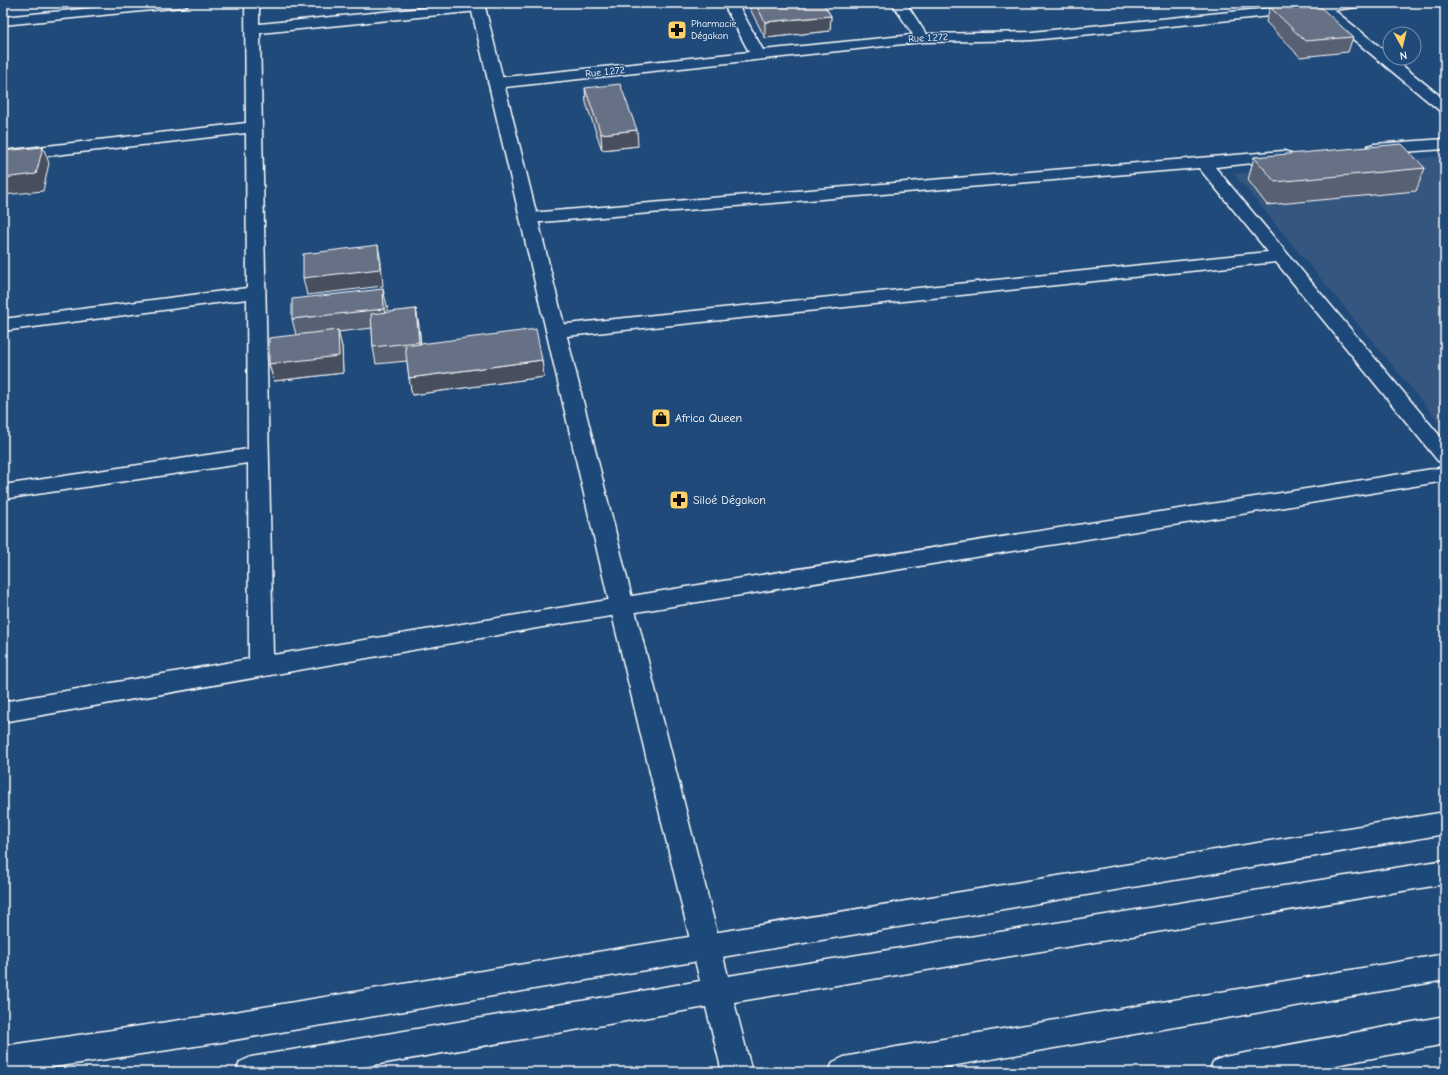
<svg xmlns="http://www.w3.org/2000/svg" width="1448" height="1075" viewBox="0 0 1448 1075" font-family="'Comic Neue',sans-serif">
  <style>
    .built { fill: #34567e }
    .lines { fill: none; stroke-linecap: round; stroke-linejoin: round }
    .street-casing { stroke: #fff; stroke-width: 3 }
    .secondary-casing { stroke: #fff; stroke-width: 3 }
    .street { fill: #1f4a7a; fill-rule: evenodd }
    .secondary { fill: #1f4a7a; fill-rule: evenodd }
    .wall { fill: #586173; stroke: #fff }
    .shaded-wall { fill: #474f5e; stroke: #fff }
    .building { fill: #667186; stroke: #fff }
    .labels { text-anchor: middle; dominant-baseline: central; stroke-width: 3; stroke-linejoin: round; paint-order: stroke }
    .far-poi-label { font-size: 10px; fill: #fff; stroke: #1f4a7a; text-anchor: start }
    .far-street-label { font-size: 10px; fill: #fff; stroke: #1f4a7a }
    .poi-label { font-size: 12px; fill: #fff; stroke: #1f4a7a; text-anchor: start }
  </style>
  <rect width="100%" height="100%" fill="#1f4a7a"/>
  <filter id="ink" filterUnits="userSpaceOnUse"><feTurbulence type="fractalNoise" baseFrequency=".025" numOctaves="2"/><feDisplacementMap in="SourceGraphic" scale="8" xChannelSelector="R" yChannelSelector="G"/><feConvolveMatrix kernelMatrix="1 2 1 2 8 2 1 2 1" color-interpolation-filters="sRGB"/></filter>
  <g filter="url(#ink)">
    <path class="built" d="M1445 156V429L1234 174Z"/>
    <g class="lines">
      <g class="street-casing">
        <g id="street">
          <path d="M141 3H189L187 6 182 7 3 25V17Z"/>
          <path d="M245 3H259V24L476 3 483 4 485 7 483 10 478 11 260 33 273 655 723 581 1445 467V481L543 627 3 722V702L249 659 248 463 3 499V485L248 449 247 299 3 331V319L247 288 246 133 3 161V151L246 123Z"/>
          <path d="M723 3H737L763 50 913 35 892 3H906L926 34 1032 32 1319 3H1367L1365 6 1334 10 1390 55V58H1393L1445 100V113L1440 111 1319 11 1032 40 922 42 496 88 491 86 488 83 491 80 496 78 749 52Z"/>
          <path d="M1445 139V149L1374 154 1368 152 1366 149 1368 146 1374 144Z"/>
          <path d="M1284 151 1290 153 1292 156 1290 159 1215 167 1445 442V463L1438 461 1276 262 557 337 550 335 548 331 550 327 557 325 1268 252 1199 168 529 223 523 222 520 218 523 214 529 213Z"/>
          <path d="M1445 812V834L222 1042 20 1072H3V1046L222 1014Z"/>
          <path d="M1445 1016V1044L1300 1072H1209L1213 1062 1224 1057Z"/>
        </g>
      </g>
      <g class="secondary-casing">
        <g id="secondary">
          <path d="M470 3H484L634 606 728 976 1445 860V884L734 1002 752 1072H722L706 1007 334 1072H236L240 1062 251 1057 700 981 610 606Z"/>
          <path d="M1445 954V980L916 1072H829L833 1062 844 1057 902 1046Z"/>
        </g>
      </g>
      <use href="#street" class="street"/>
      <use href="#secondary" class="secondary"/>
    </g>
    <g class="wall">
      <path d="M750 3H823L831 16 830 31 765 38 750 9Z"/>
      <path d="M1270 7 1353 37 1348 52 1300 57 1266 22Z"/>
      <path d="M1445 32V47L1441 43Z"/>
      <path d="M585 88 638 146 602 150 586 103Z"/>
      <path d="M1254 157 1425 168 1416 191 1267 205 1248 180Z"/>
      <path d="M387 306V313L416 309 419 326 421 344 542 360 544 377 412 395 409 378 407 361 376 364 373 347 372 328 338 332 342 347 343 373 274 381 269 364 296 335 292 319Z"/>
      <path d="M1445 393V408L1440 403Z"/>
    </g>
    <g class="shaded-wall">
      <path d="M831 16 830 31 765 38V22Z"/>
      <path d="M637 130 638 146 602 150 601 134Z"/>
      <path d="M43 147 49 163 43 191 3 195V178Z"/>
      <path d="M378 245 381 262 383 286 307 295 303 278Z"/>
      <path d="M383 289 387 306 388 326 384 309Z"/>
      <path d="M416 309 419 326 422 359 419 342Z"/>
      <path d="M338 330 342 347 343 373 274 381 269 364Z"/>
      <path d="M542 360 544 377 412 395 409 378Z"/>
    </g>
    <g class="building">
      <path d="M755 3H823L831 16 765 22Z"/>
      <path d="M1316 3 1353 37 1305 41 1270 7Z"/>
      <path d="M620 84 637 130 601 134 585 88Z"/>
      <path d="M1402 144 1425 168 1275 182 1254 157Z"/>
      <path d="M43 147 36 174 3 178V151Z"/>
      <path d="M378 245 380 269 303 278V254Z"/>
      <path d="M383 289 384 309 292 319V299Z"/>
      <path d="M416 309 419 342 373 347 371 314Z"/>
      <path d="M536 329 542 360 409 378 405 346Z"/>
      <path d="M338 330 339 356 269 364V338Z"/>
    </g>
  </g>
  <defs>
    <g id="pharmacy-square" transform="scale(1)"><rect x="-9" y="-9" width="18" height="18" rx="4" fill="#ffd166" stroke="#1f4a7a"/><path d="M-2-6h4v4h4v4h-4v4h-4v-4h-4v-4h4Z" fill="#111"/></g>
    <g id="shop-square" transform="scale(1)"><rect x="-9" y="-9" width="18" height="18" rx="4" fill="#ffd166" stroke="#1f4a7a"/><path d="M-5-2.5h2.3a2.7 3.5 0 0 1 5.4 0H5L5.5 6h-11ZM-1.5-2.5h3a1.5 2.3 0 0 0-3 0Z" fill="#111"/></g>
  </defs>
  <g fill-rule="evenodd">
    <use href="#pharmacy-square" x="677" y="30"/>
    <use href="#shop-square" x="661" y="418"/>
    <use href="#pharmacy-square" x="679" y="500"/>
  </g>
  <g class="labels">
    <g class="far-poi-label">
      <text x="691" y="24">Pharmacie<tspan x="691" dy="12">Dégakon</tspan></text>
    </g>
    <g class="far-street-label">
      <text transform="translate(928 38) rotate(-3)">Rue 1.272</text>
      <text transform="translate(605 72) rotate(-6)">Rue 1.272</text>
    </g>
    <g class="poi-label">
      <text x="675" y="418">Africa Queen</text>
      <text x="693" y="500">Siloé Dégakon</text>
    </g>
  </g>
  <rect width="1448" height="1075" fill="none" stroke="#1f4a7a" stroke-width="16"/>
  <rect x="8" y="8" width="1432" height="1059" fill="none" stroke="#fff" stroke-width="1.5" filter="url(#ink)"/>
  <g transform="translate(1402 46) rotate(172)"><circle r="19" fill="#1f4a7a" stroke="#7992af"/>
  <path d="M0-3L7 15L0 10L-7 15Z" fill="#ffd166"/>
  <text y="-6" font-size="11" font-weight="bold" text-anchor="middle" fill="#ffffff">N</text>
  </g>
</svg>
